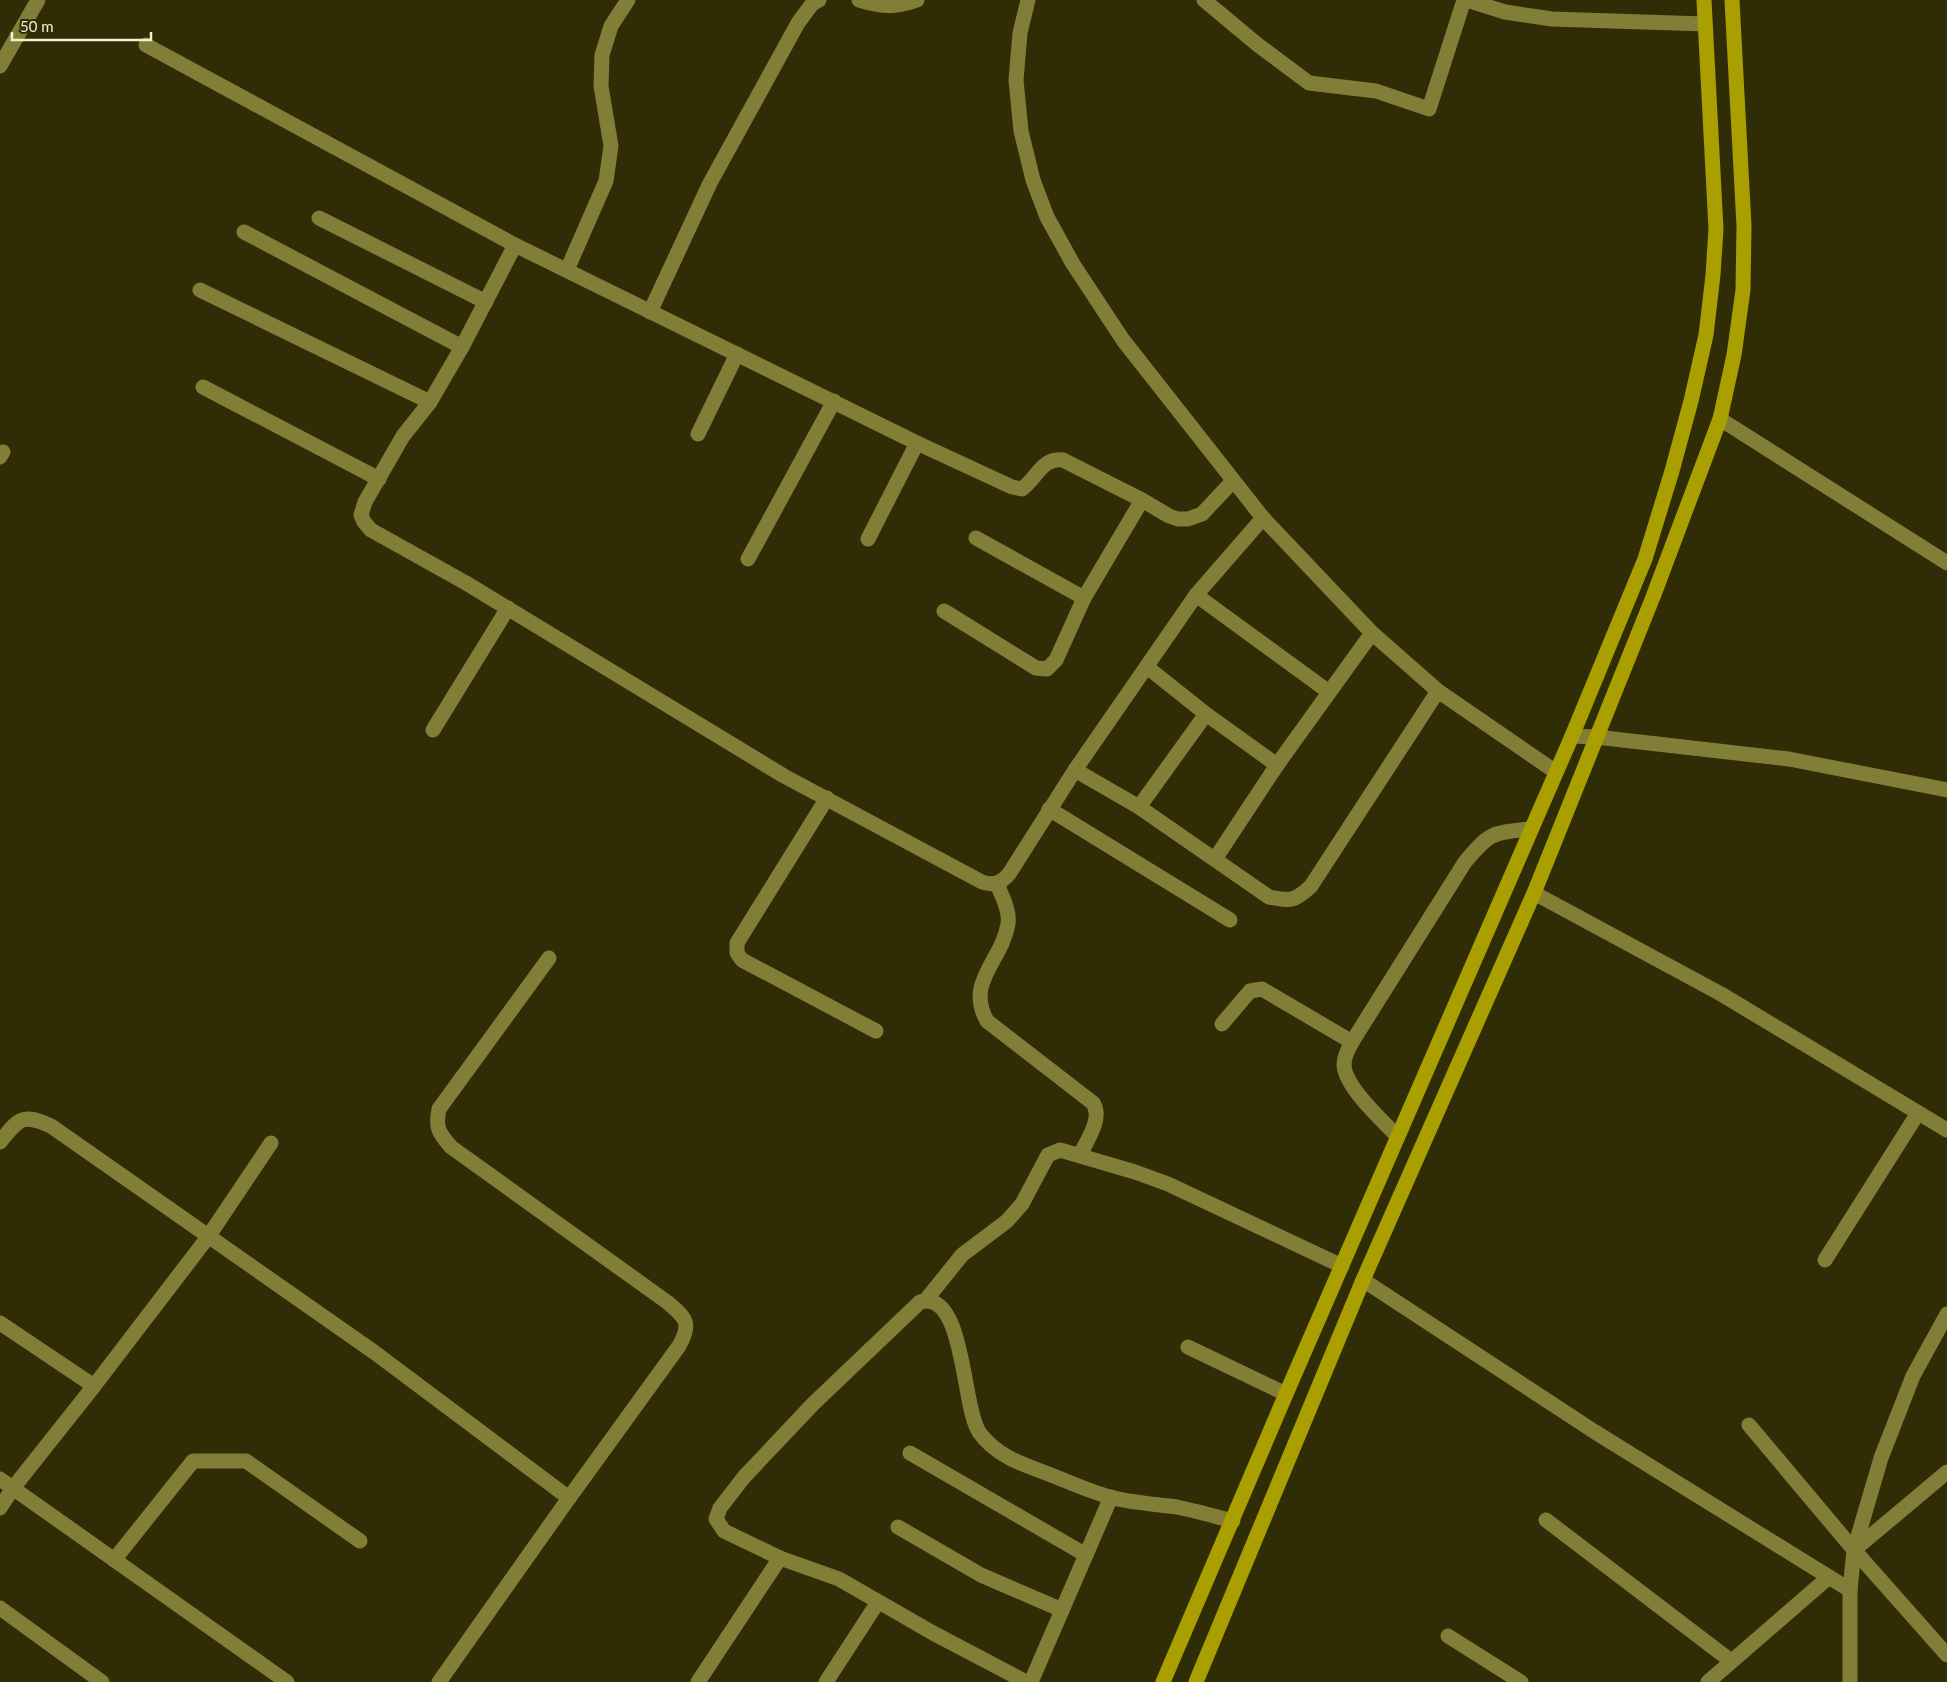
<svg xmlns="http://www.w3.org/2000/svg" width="1947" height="1682" viewBox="0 0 1947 1682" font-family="Lato,sans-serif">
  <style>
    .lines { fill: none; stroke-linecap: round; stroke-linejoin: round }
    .minor { stroke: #827d37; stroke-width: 15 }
    .highway { stroke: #a99f00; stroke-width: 15 }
  </style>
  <rect width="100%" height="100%" fill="#2f2c06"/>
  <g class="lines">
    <g class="minor">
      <path d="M859 0C882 7 895 8 917 0"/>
      <path d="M1028 0 1020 33 1016 80 1021 131 1033 180 1047 217 1073 264 1123 340 1263 518 1372 633 1438 691 1556 772"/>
      <path d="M1204 0 1258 45 1309 83 1376 91 1429 109 1464 0"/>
      <path d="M1467 0 1505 12 1552 19 1705 24"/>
      <path d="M146 45 515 245 917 443 1012 487 1022 489C1038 477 1041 458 1063 460L1142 500 1169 516 1178 519H1188L1202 514 1233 481"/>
      <path d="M0 66 38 0"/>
      <path d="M319 218 486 302"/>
      <path d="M244 232 462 347"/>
      <path d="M515 245 462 347 430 402 403 436 365 502 361 515 364 522 371 530 466 583 784 776 982 882C994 886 1001 883 1009 874L1075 770 1196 595 1263 518"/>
      <path d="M567 270 606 181 611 146 601 86 602 55 611 26 628 0"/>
      <path d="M200 290 430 402"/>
      <path d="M650 312 710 183 798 23 812 4 819 0"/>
      <path d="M203 387 379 479"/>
      <path d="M1720 419 1947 563"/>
      <path d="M698 434 737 354"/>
      <path d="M0 457 3 452"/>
      <path d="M976 538 1084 598"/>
      <path d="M868 539 917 443"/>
      <path d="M748 559 834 401"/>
      <path d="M1196 595 1329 692"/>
      <path d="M944 611 1036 668 1047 669 1056 660 1084 598 1142 500"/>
      <path d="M1147 667 1206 714 1277 765"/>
      <path d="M433 730 508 608"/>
      <path d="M1572 736 1596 737 1789 759 1947 790"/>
      <path d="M1075 770 1139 807 1269 897C1291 901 1294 902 1311 886L1438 691"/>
      <path d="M827 798 737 943V953L742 960 876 1031"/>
      <path d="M1139 807 1206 714"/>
      <path d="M1049 809 1230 920"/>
      <path d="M1215 859 1277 765 1372 633"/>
      <path d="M997 884C1002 896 1010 911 1008 924 1002 961 965 982 987 1021L1093 1103C1103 1118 1087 1140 1080 1155"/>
      <path d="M1534 893 1721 994 1947 1130"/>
      <path d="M1222 1024 1250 991 1262 989 1352 1042"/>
      <path d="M1397 1136C1382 1120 1345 1087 1344 1065 1344 1057 1348 1049 1352 1042L1465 862C1490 832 1492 833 1530 829"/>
      <path d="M0 1142C19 1118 23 1113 51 1126L374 1352 569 1498 679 1346C692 1323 686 1318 667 1302L451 1147C439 1133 435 1128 439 1109L549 958"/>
      <path d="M1825 1260 1918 1113"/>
      <path d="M1363 1280 1595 1432 1850 1590"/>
      <path d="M925 1301 962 1255 1007 1221 1022 1204 1048 1155 1060 1150 1135 1172 1168 1184 1342 1266"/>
      <path d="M0 1323 94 1386 13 1488 0 1508"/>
      <path d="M1188 1347 1286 1394"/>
      <path d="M94 1386 208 1237 271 1143"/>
      <path d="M1749 1425 1854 1550 1947 1655"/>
      <path d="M910 1453 1086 1555"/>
      <path d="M0 1479 287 1682"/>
      <path d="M1546 1520 1731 1661"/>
      <path d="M898 1527 981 1575 1062 1610"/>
      <path d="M1854 1550 1947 1472"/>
      <path d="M114 1560 193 1461H246L360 1541"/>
      <path d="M0 1608 102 1682"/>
      <path d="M1448 1636 1521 1682"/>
      <path d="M439 1682 569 1498"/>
      <path d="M698 1682 780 1558"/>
      <path d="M826 1682 878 1602"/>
      <path d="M1026 1682 933 1633 839 1579 780 1558 724 1531 716 1519 720 1508 744 1477 813 1404 920 1302C965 1289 962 1407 979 1432 995 1455 1021 1464 1046 1473 1067 1481 1088 1491 1110 1497 1132 1503 1155 1504 1177 1507 1196 1511 1214 1516 1233 1521"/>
      <path d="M1031 1682 1111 1497"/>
      <path d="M1708 1682 1829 1577"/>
      <path d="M1850 1682V1590L1854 1550 1881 1458 1913 1376 1947 1314"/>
    </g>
    <g class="highway">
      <path d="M1163 1682 1286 1394 1572 736 1645 559 1672 471 1691 401 1706 335 1713 275 1716 229 1704 0"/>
      <path d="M1196 1682 1363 1280 1534 893 1653 597 1720 419 1734 355 1743 290 1744 226 1732 0"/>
    </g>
  </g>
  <path d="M12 32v8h139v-8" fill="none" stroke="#f2f0cd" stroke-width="2.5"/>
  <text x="20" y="32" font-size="15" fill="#f2f0cd" stroke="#2f2c06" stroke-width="4" paint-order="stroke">50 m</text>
</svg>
